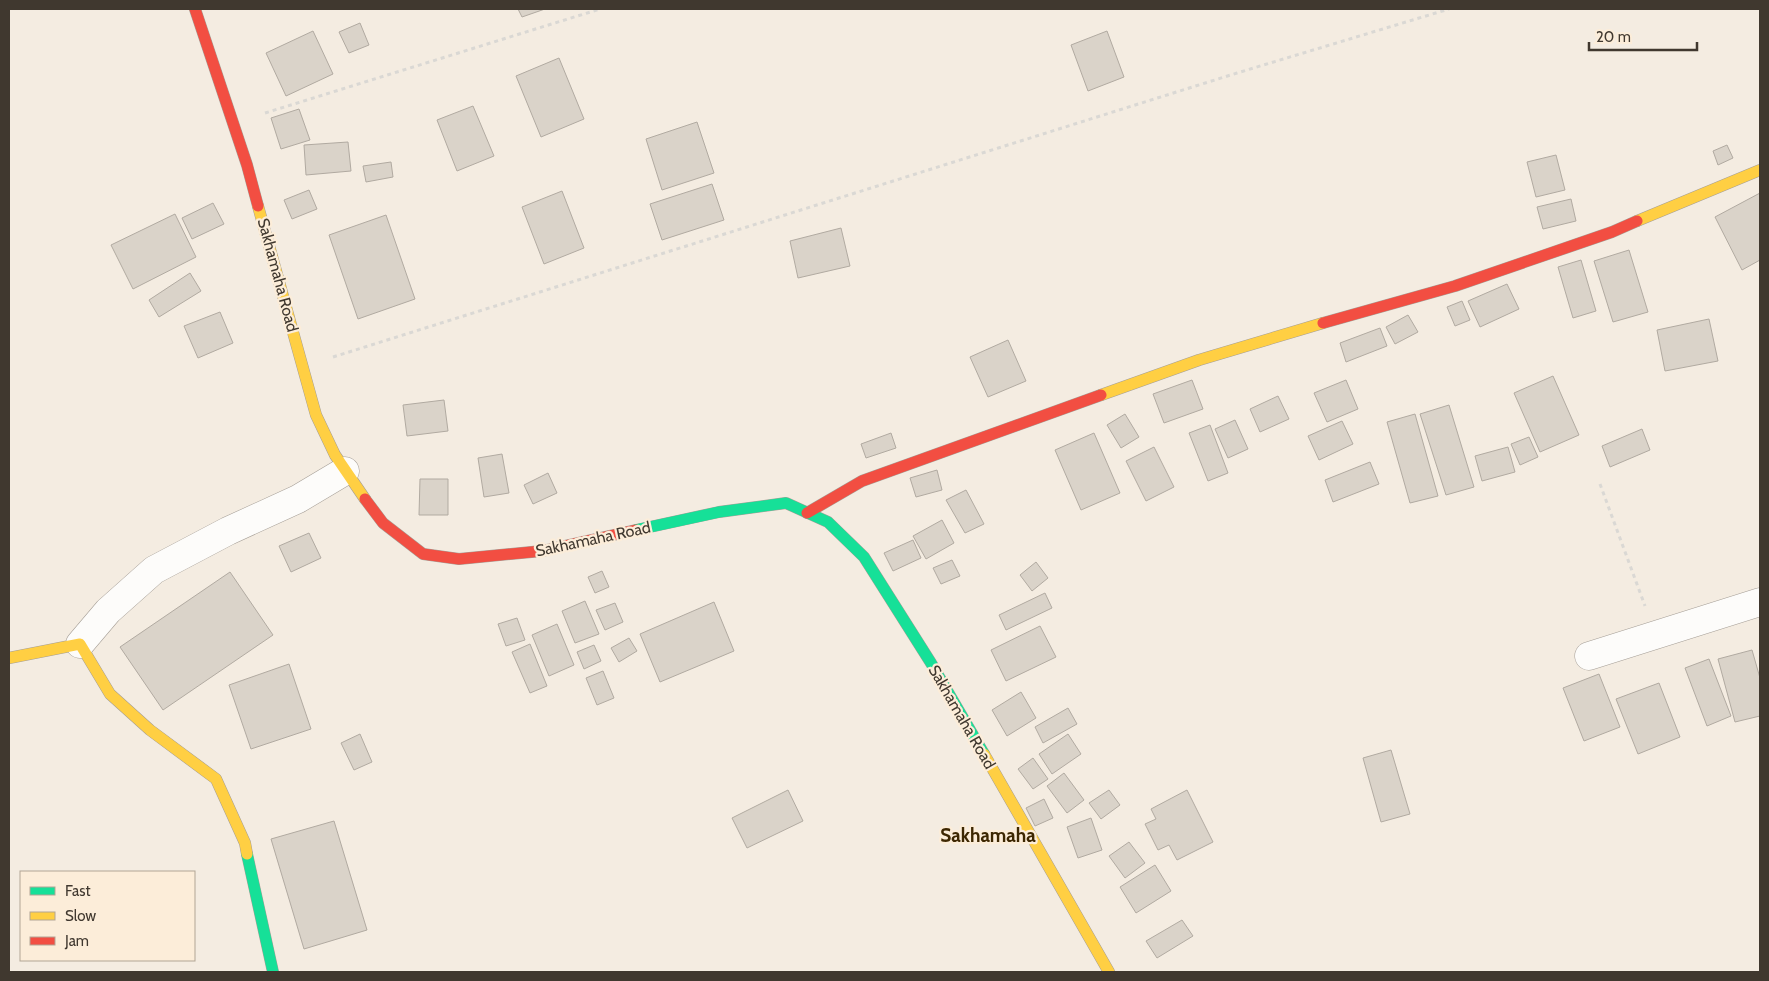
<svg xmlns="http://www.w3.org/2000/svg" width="1769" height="981" viewBox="0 0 1769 981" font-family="Cabin,sans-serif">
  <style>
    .building { fill: #dad3c9; stroke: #b1aaa1 }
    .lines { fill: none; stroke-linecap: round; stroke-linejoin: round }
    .street-casing { stroke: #a59e96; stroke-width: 29 }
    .fast-casing { stroke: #a59e96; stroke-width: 12 }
    .slow-casing { stroke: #a59e96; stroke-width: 12 }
    .jam-casing { stroke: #a59e96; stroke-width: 12 }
    .path { stroke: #dad8d4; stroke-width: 3; stroke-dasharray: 4 4; stroke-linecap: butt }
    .street { stroke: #fdfcfa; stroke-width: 28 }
    .fast { stroke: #16e098; stroke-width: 11 }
    .slow { stroke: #ffcf43; stroke-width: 11 }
    .jam { stroke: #f24e42; stroke-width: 11 }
    .labels { text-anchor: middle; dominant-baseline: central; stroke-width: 4.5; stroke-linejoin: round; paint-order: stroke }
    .street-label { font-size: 16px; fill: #40382f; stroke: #fcedd9 }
    .quarter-label { font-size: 19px; font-weight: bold; fill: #3d2702; stroke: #fcedd9 }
  </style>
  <rect width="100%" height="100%" fill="#f4ece1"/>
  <g class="building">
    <path d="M518 9H545L522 17Z"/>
    <path d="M360 23 369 45 349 53 339 32Z"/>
    <path d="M313 31 333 74 286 96 266 53Z"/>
    <path d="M1107 31 1124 77 1088 91 1071 45Z"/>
    <path d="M559 58 584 119 541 137 516 76Z"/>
    <path d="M473 106 494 156 457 171 437 120Z"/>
    <path d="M299 109 310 140 281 149 271 118Z"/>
    <path d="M697 122 714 173 662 190 646 139Z"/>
    <path d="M348 142 351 171 306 175 304 145Z"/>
    <path d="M1727 145 1733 158 1718 165 1713 151Z"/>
    <path d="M1556 155 1565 190 1536 197 1527 162Z"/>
    <path d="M391 162 393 177 366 182 363 166Z"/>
    <path d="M712 184 724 220 662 240 650 204Z"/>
    <path d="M309 190 317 209 292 219 284 200Z"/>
    <path d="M562 191 584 248 544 264 522 207Z"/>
    <path d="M1760 193V260L1742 270 1715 217Z"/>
    <path d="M1571 199 1576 221 1543 229 1537 207Z"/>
    <path d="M213 203 224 224 192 239 182 218Z"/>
    <path d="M175 214 196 257 133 289 111 245Z"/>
    <path d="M386 215 415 299 358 319 329 235Z"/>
    <path d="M841 228 850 266 798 278 790 241Z"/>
    <path d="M1629 250 1648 312 1613 322 1594 261Z"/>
    <path d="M1581 260 1596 311 1573 318 1558 267Z"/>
    <path d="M190 273 201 291 159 317 149 300Z"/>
    <path d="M1507 284 1519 309 1480 327 1468 301Z"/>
    <path d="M1462 301 1470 320 1455 326 1447 307Z"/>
    <path d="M220 312 233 343 198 358 184 326Z"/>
    <path d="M1408 315 1418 332 1395 344 1386 327Z"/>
    <path d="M1709 319 1718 361 1665 371 1657 330Z"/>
    <path d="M1380 328 1387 346 1346 362 1340 343Z"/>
    <path d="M1008 340 1026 381 988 397 970 357Z"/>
    <path d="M1553 376 1579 435 1540 452 1514 393Z"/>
    <path d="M1192 380 1203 409 1164 423 1153 394Z"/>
    <path d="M1346 380 1358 409 1327 422 1314 393Z"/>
    <path d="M1278 396 1289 419 1260 432 1250 409Z"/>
    <path d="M444 400 448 431 407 436 403 405Z"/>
    <path d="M1449 405 1474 487 1446 495 1420 414Z"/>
    <path d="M1125 414 1139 437 1121 448 1107 425Z"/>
    <path d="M1415 414 1438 496 1410 503 1387 422Z"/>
    <path d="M1235 420 1248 449 1228 458 1215 429Z"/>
    <path d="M1342 421 1353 444 1319 460 1308 436Z"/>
    <path d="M1210 425 1228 473 1208 481 1189 433Z"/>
    <path d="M1642 429 1650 450 1610 467 1602 446Z"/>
    <path d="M891 433 896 448 866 458 861 444Z"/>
    <path d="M1094 433 1120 493 1081 510 1055 450Z"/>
    <path d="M1529 437 1538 457 1520 465 1511 444Z"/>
    <path d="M1154 447 1174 487 1146 501 1126 461Z"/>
    <path d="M1508 447 1515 472 1482 481 1475 456Z"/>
    <path d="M502 454 509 493 484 497 478 458Z"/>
    <path d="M1370 462 1379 484 1333 502 1325 480Z"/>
    <path d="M937 470 942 490 916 497 910 478Z"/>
    <path d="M548 473 557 493 533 504 524 485Z"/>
    <path d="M420 479H448V515H419Z"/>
    <path d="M966 490 984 524 965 533 946 500Z"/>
    <path d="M942 520 954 543 926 559 913 536Z"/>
    <path d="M309 533 321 558 291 572 279 546Z"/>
    <path d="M913 540 921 558 893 571 884 553Z"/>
    <path d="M952 560 960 576 941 584 933 568Z"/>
    <path d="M1036 562 1048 578 1032 591 1020 575Z"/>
    <path d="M602 571 609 587 595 593 588 577Z"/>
    <path d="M230 572 273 635 163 710 120 647Z"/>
    <path d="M1045 593 1052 608 1006 630 999 615Z"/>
    <path d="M585 601 599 634 575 643 562 611Z"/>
    <path d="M714 602 734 651 660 682 640 634Z"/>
    <path d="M615 603 623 622 605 630 596 610Z"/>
    <path d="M517 618 525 640 506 646 498 624Z"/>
    <path d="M557 624 574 665 549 676 532 635Z"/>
    <path d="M1040 626 1056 657 1006 681 991 650Z"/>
    <path d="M629 638 637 651 619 662 611 648Z"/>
    <path d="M530 644 547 686 530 693 512 652Z"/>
    <path d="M594 645 601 661 584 669 577 652Z"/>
    <path d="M1752 650 1760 678V716L1735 722 1718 659Z"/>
    <path d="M1709 659 1731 716 1707 726 1685 668Z"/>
    <path d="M289 664 311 729 251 749 229 685Z"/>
    <path d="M603 671 614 698 597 705 586 678Z"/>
    <path d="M1599 674 1620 727 1584 741 1563 688Z"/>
    <path d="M1659 683 1680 737 1638 754 1616 699Z"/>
    <path d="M1021 692 1036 718 1007 736 992 710Z"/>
    <path d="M1068 708 1077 724 1043 743 1035 727Z"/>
    <path d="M360 734 372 762 354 770 341 743Z"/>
    <path d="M1068 734 1081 754 1052 774 1039 754Z"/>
    <path d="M1391 750 1410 814 1381 822 1363 758Z"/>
    <path d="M1033 758 1048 779 1033 789 1018 769Z"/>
    <path d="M1064 773 1084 800 1067 813 1047 786Z"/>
    <path d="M788 790 803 821 747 848 732 818Z"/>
    <path d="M1109 790 1120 805 1101 819 1089 803Z"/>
    <path d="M1187 790 1213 842 1177 860 1169 845 1158 850 1145 824 1156 819 1151 809Z"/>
    <path d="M1044 799 1053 818 1035 826 1026 808Z"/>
    <path d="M1091 818 1102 850 1078 858 1067 827Z"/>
    <path d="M334 821 367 930 304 949 271 839Z"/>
    <path d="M1129 842 1145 863 1125 878 1109 856Z"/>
    <path d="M1155 865 1171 891 1136 913 1120 887Z"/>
    <path d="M1182 920 1193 936 1157 958 1146 941Z"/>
  </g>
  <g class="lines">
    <g class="street-casing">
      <g id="street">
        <path d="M80 644 108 611 154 570 228 531 298 499 345 471"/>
        <path d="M1589 656 1760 602"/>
      </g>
    </g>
    <g class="fast-casing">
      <g id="fast">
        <path d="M636 530 719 512 786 503 828 522 864 557 931 663 984 754"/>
        <path d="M247 854 273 972"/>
      </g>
    </g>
    <g class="slow-casing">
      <g id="slow">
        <path d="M258 206 316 415 335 455 365 499"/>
        <path d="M1637 221 1760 170"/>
        <path d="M1101 395 1199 360 1323 323"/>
        <path d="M9 658 80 644 110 694 150 730 216 779 245 843 247 854"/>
        <path d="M984 754 1109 972"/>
      </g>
    </g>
    <g class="jam-casing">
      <g id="jam">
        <path d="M195 9 247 165 258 206"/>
        <path d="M1323 323 1455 286 1612 232 1637 221"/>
        <path d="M365 499 383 523 423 554 459 559 542 551 636 530"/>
        <path d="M807 513 862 481 1101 395"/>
      </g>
    </g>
    <g class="path">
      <path d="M265 113 600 9"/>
      <path d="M333 357 1237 73 1449 9"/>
      <path d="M1600 484 1645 606"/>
    </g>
    <use href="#street" class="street"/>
    <use href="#fast" class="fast"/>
    <use href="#slow" class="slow"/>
    <use href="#jam" class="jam"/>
  </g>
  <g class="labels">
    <g class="street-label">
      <text transform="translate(278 275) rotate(75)">Sakhamaha Road</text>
      <text transform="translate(593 539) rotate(-12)">Sakhamaha Road</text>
      <text transform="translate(962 717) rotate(60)">Sakhamaha Road</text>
    </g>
    <g class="quarter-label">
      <text x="988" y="835">Sakhamaha</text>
    </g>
  </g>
  <rect width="1769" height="981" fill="none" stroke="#40382f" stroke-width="20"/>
  <rect x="20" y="871" width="175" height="90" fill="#fcedd9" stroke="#b1a595"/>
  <rect x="30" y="887" width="25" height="8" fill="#16e098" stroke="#b1a595"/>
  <text x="65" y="896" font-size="15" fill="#40382f">Fast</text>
  <rect x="30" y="912" width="25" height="8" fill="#ffcf43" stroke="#b1a595"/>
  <text x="65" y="921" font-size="15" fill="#40382f">Slow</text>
  <rect x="30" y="937" width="25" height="8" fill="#f24e42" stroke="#b1a595"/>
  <text x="65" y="946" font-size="15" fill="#40382f">Jam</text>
  <path d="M1589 42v8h108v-8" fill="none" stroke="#40382f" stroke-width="2.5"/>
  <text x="1596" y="42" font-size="15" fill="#40382f" stroke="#fcedd9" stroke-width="4" paint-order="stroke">20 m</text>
</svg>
